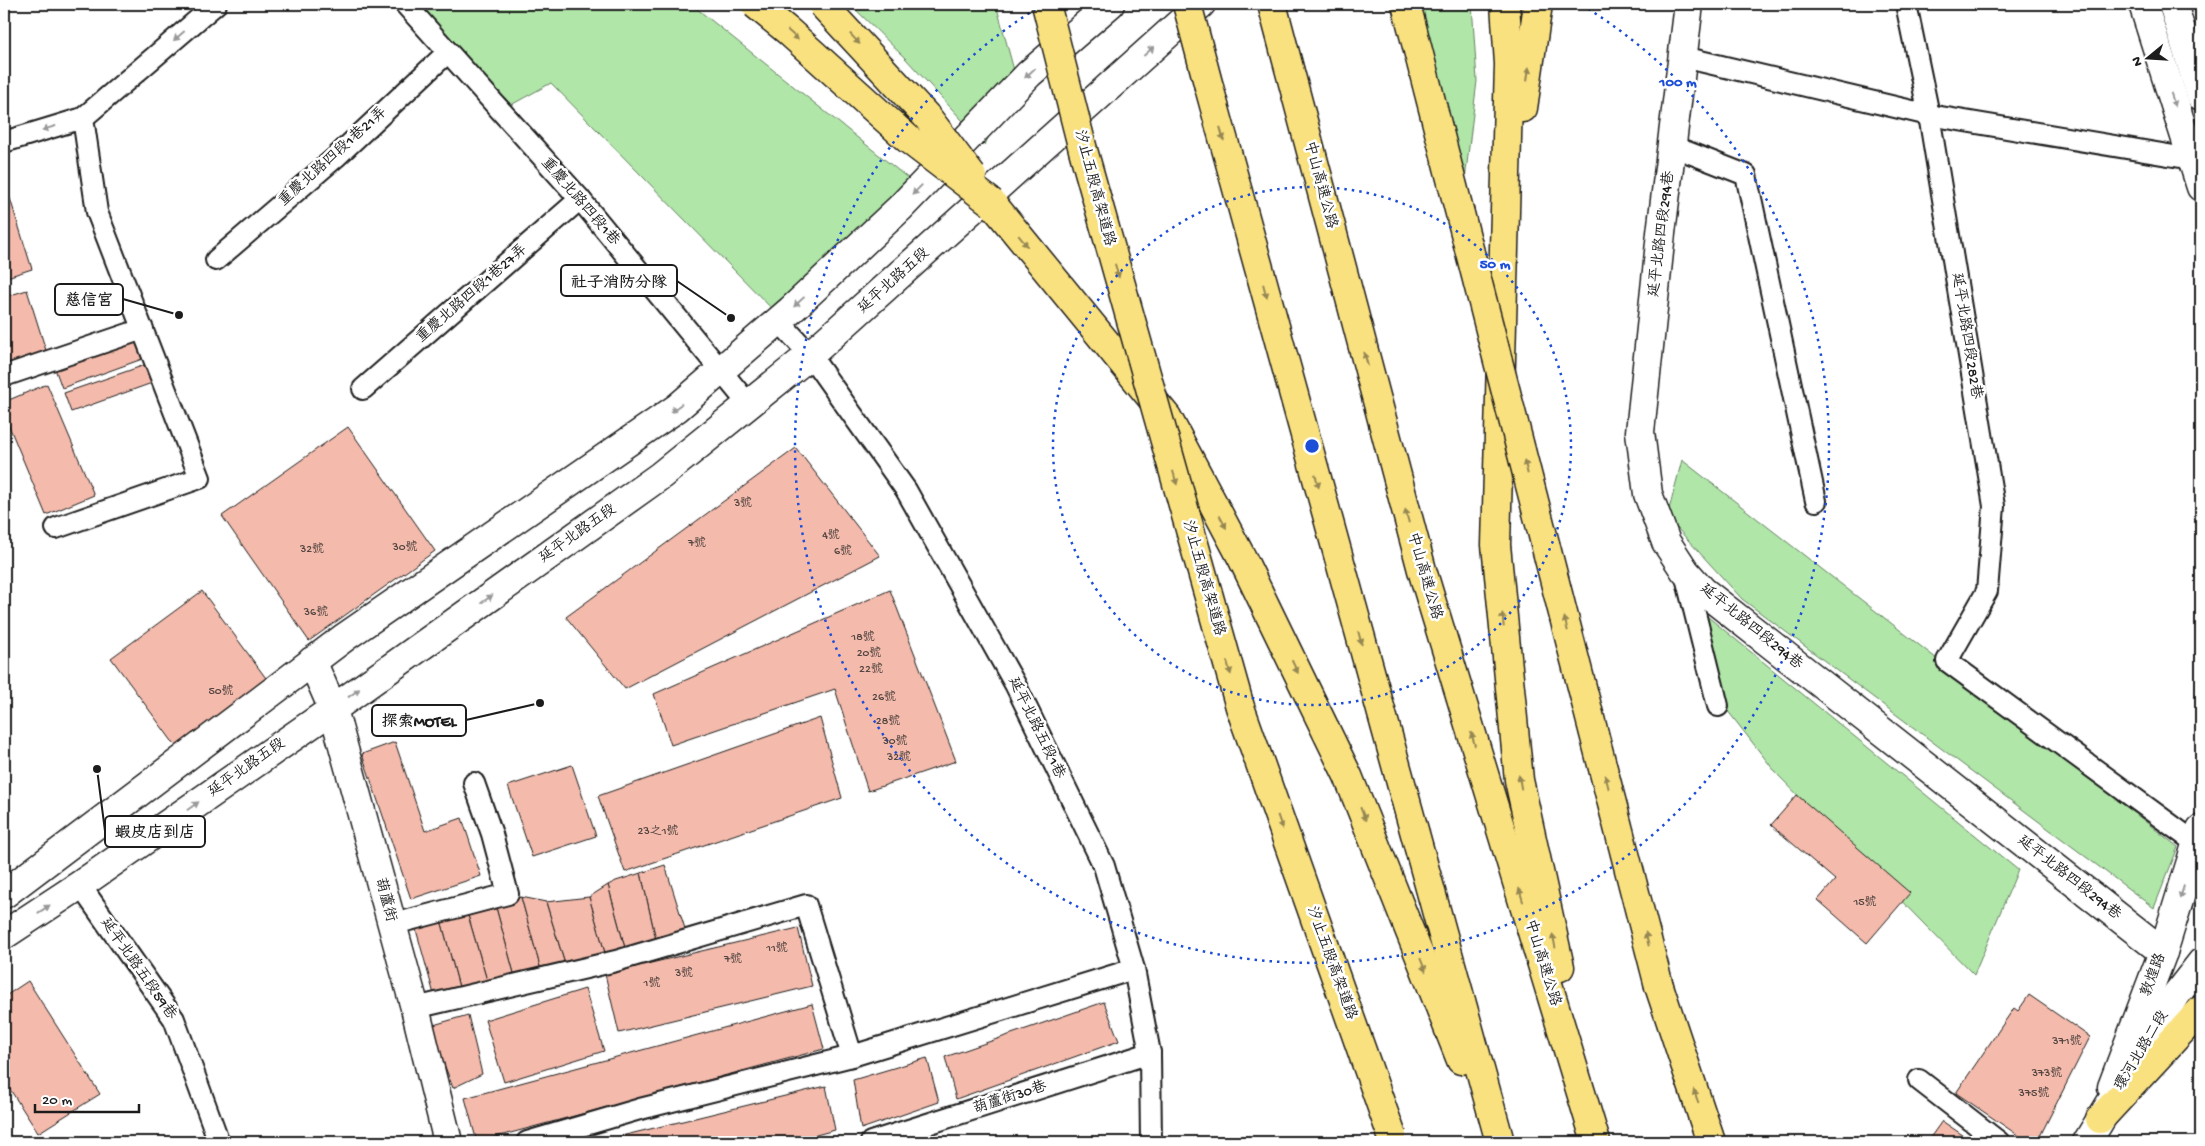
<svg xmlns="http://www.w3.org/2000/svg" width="2205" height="1146" viewBox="0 0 2205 1146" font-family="'Gochi Hand','LXGW WenKai TC',sans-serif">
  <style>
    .green { fill: #b0e6a8; stroke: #668162 }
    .building { fill: #f4bbac; stroke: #1c1c1c }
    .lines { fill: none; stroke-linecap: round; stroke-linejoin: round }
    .lane-casing { stroke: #1c1c1c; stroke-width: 24 }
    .street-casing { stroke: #1c1c1c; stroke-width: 31 }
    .secondary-casing { stroke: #1c1c1c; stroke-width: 31 }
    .highway-casing { stroke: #1c1c1c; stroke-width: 31 }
    .lane { stroke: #fff; stroke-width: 20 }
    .street { stroke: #fff; stroke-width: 28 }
    .secondary { stroke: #fff; stroke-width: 28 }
    .highway { stroke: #fae180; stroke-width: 28 }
    .highway-bridge-casing { stroke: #1c1c1c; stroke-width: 31; stroke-linecap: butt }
    .highway-bridge { stroke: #fae180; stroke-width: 28 }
    .oneway { fill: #968853 }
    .oneway2 { fill: #999 }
    .ring { fill: none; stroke: #1d4ed8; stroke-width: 2.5; stroke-dasharray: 2.5 5 }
    .labels { text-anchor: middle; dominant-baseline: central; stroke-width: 5; stroke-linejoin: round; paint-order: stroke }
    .number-label { font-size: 12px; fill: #524440 }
    .street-label { font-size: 15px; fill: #1c1c1c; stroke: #fff }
    .centre { fill: #1d4ed8; stroke: #fff; stroke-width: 2.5 }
    .ring-label { font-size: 15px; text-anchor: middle; font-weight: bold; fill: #1d4ed8; stroke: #fff; stroke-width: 5; stroke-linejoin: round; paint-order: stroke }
    .leader { fill: none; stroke: #1c1c1c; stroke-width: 2 }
    .callout-dot { fill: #1c1c1c; stroke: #fff; stroke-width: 2 }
    .callout { fill: #fff; stroke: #1c1c1c; stroke-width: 2 }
    .callout-label { font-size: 16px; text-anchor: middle; font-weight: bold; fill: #1c1c1c }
  </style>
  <rect width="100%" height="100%" fill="#fff"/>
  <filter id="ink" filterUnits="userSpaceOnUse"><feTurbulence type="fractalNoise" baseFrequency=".02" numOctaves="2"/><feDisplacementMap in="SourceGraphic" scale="10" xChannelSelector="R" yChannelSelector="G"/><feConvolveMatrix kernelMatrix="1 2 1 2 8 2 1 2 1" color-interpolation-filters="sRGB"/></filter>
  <g filter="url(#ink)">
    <g class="green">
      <path d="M420 4H691L914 183 778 315 551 83 511 105Z"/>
      <path d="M850 4H996L1015 74 985 145 906 59Z"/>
      <path d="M1418 4H1472L1477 81 1465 180Z"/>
      <path d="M1682 460 2178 847 2154 908 1742 599 1667 517Z"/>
      <path d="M1702 612 2018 870 1974 975 1777 774 1727 710Z"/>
    </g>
    <g class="building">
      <path d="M4 179 32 269 4 278Z"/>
      <path d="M27 290 49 360 4 374V297Z"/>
      <path d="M135 333 145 358 62 388 53 363Z"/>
      <path d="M145 365 152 383 71 412 64 393Z"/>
      <path d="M47 384 94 495 46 515 4 414V402Z"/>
      <path d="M348 427 435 551 309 641 222 516Z"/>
      <path d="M796 448 880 556 625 689 566 617Z"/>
      <path d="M890 590 956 761 868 791 835 689 671 745 654 694Z"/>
      <path d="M202 591 271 685 180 752 111 658Z"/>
      <path d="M820 718 842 798 625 872 598 796Z"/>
      <path d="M395 742 425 831 462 818 481 876 411 899 362 754Z"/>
      <path d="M572 765 596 836 532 857 508 786Z"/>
      <path d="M1797 795 1910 893 1867 943 1818 900 1835 880 1771 825Z"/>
      <path d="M665 865 686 932 656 940 641 873Z"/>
      <path d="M641 873 656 940 625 948 608 885 616 881Z"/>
      <path d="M608 885 625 948 605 953 589 897Z"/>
      <path d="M521 897 541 970 515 977 495 904Z"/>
      <path d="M521 897 546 902 565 964 541 970Z"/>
      <path d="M589 897 605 953 565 964 546 902Z"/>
      <path d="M495 904 515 977 488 984 467 912Z"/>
      <path d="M467 912 488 984 460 991 441 920Z"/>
      <path d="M441 920 460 991 435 998 415 926Z"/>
      <path d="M798 928 812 986 619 1033 605 974Z"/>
      <path d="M28 981 100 1094 38 1133 4 1080V997Z"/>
      <path d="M585 989 604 1051 504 1082 485 1020Z"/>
      <path d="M2029 995 2090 1037 2037 1142H2028L1956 1093 2014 1008 2018 1011Z"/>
      <path d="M1104 1002 1119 1041 956 1099 945 1057Z"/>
      <path d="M812 1004 824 1049 477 1142 465 1098Z"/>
      <path d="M468 1015 482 1074 453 1088 430 1026Z"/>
      <path d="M927 1058 939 1102 861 1129 853 1080Z"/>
      <path d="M826 1086 835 1130 790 1142H597Z"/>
      <path d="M1942 1121 1973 1142H1927Z"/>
    </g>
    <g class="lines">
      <g class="lane-casing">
        <g id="lane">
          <path d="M405 4 580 199 749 405"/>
          <path d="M1906 4 1929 115 1994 506 1987 591 1947 661 2197 844"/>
          <path d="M1683 57 1929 115 2192 159"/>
          <path d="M4 142 83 118 216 4"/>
          <path d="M1672 146 1746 175 1816 501"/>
          <path d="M216 260 336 157 448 52"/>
          <path d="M779 321 810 355 906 490 1015 684 1104 866 1134 969 1150 1053 1151 1142"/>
          <path d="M4 376 143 329"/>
          <path d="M363 389 580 199"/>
          <path d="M56 528 200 478 97 212 83 118"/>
          <path d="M1685 573 1718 706"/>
          <path d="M80 885 174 1019 219 1142"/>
          <path d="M398 939 394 924 508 894 492 834 474 783"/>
          <path d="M412 994 415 1008 616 961 806 905 852 1056"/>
          <path d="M1919 1080 1999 1142"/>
          <path d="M527 1142 640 1109 852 1056 1134 969"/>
          <path d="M871 1142 1150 1053"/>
        </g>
      </g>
      <g class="street-casing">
        <g id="street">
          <path d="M1689 4 1661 233 1640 432 1648 494 1666 542 1685 571 1703 591 2163 952"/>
          <path d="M2143 4 2201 187"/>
          <path d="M312 661 333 709 415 1008 448 1142"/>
          <path d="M2112 1087 2163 952 2201 829"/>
        </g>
      </g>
      <g class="secondary-casing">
        <g id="secondary">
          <path d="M2173 4 2201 96"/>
          <path d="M4 894 345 637 677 408 791 310 900 208 1029 74 1110 4"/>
          <path d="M4 935 80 885 333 709 660 476 810 355 1201 4"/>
          <path d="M2087 1142 2176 995 2201 963"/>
        </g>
      </g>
      <g class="highway-casing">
        <g id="highway">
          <path d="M1272 4 1422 570 1596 1142"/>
          <path d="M1505 4 1509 64 1496 545 1519 780 1560 967"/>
          <path d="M1209 87 1500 1142"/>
          <path d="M1523 108 1538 4"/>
          <path d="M992 203 1167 417 1242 558 1348 776 1461 1060"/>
          <path d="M1659 986 1711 1142"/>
          <path d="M2100 1119 2201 1010"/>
        </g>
      </g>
      <use href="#lane" class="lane"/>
      <use href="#street" class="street"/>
      <use href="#secondary" class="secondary"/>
      <use href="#highway" class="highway"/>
      <g class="highway-bridge-casing">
        <g id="highway-bridge">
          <path d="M755 4 788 31 908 139 992 203"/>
          <path d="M822 4 928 118 972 176"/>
          <path d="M1046 4 1083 150 1240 707 1392 1136"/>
          <path d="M1187 4 1209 87"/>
          <path d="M1406 4 1659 986"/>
        </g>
      </g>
      <use href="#highway-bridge" class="highway-bridge"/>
    </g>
    <defs><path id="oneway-solid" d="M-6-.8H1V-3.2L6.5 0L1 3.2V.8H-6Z" transform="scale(1.25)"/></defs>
    <g class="oneway">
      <use href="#oneway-solid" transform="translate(793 35) rotate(42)"/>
      <use href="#oneway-solid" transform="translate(855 39) rotate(47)"/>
      <use href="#oneway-solid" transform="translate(1528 74) rotate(-82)"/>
      <use href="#oneway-solid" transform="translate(1222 134) rotate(75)"/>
      <use href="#oneway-solid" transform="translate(1023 241) rotate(51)"/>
      <use href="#oneway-solid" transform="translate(1117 271) rotate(74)"/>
      <use href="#oneway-solid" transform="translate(1265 291) rotate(75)"/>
      <use href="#oneway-solid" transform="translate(1366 359) rotate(-105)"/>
      <use href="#oneway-solid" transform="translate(1526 467) rotate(-104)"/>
      <use href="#oneway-solid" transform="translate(1175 478) rotate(74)"/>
      <use href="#oneway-solid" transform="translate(1317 481) rotate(75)"/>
      <use href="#oneway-solid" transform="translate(1407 516) rotate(-105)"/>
      <use href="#oneway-solid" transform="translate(1223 522) rotate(62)"/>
      <use href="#oneway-solid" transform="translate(1503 620) rotate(-96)"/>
      <use href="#oneway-solid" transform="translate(1566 624) rotate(-104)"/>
      <use href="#oneway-solid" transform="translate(1360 638) rotate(75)"/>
      <use href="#oneway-solid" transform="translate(1295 667) rotate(64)"/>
      <use href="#oneway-solid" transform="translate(1229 668) rotate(74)"/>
      <use href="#oneway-solid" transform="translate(1473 739) rotate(-107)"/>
      <use href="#oneway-solid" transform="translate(1520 782) rotate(-100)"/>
      <use href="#oneway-solid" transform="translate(1607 782) rotate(-104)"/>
      <use href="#oneway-solid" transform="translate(1363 814) rotate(68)"/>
      <use href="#oneway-solid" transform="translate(1280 822) rotate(70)"/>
      <use href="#oneway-solid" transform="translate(1521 895) rotate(-107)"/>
      <use href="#oneway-solid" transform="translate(1647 939) rotate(-104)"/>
      <use href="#oneway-solid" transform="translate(1554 941) rotate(-102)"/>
      <use href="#oneway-solid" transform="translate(1423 965) rotate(68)"/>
      <use href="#oneway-solid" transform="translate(1696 1096) rotate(-109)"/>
    </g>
    <g class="oneway2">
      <use href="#oneway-solid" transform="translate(179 36) rotate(139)"/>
      <use href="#oneway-solid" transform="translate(1149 51) rotate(-42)"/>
      <use href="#oneway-solid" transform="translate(1030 73) rotate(137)"/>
      <use href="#oneway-solid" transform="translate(2173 100) rotate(72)"/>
      <use href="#oneway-solid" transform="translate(49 128) rotate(163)"/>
      <use href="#oneway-solid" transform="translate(917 190) rotate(134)"/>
      <use href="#oneway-solid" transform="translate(799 302) rotate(137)"/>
      <use href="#oneway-solid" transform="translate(676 408) rotate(143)"/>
      <use href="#oneway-solid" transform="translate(487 599) rotate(-35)"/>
      <use href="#oneway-solid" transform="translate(354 693) rotate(-36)"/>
      <use href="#oneway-solid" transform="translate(193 806) rotate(-35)"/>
      <use href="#oneway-solid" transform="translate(2182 892) rotate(108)"/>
      <use href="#oneway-solid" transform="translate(44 909) rotate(-33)"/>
    </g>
  </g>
  <g class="ring">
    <circle cx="1312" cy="446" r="259"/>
    <path d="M1582 5A517 517 0 1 1 1042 5"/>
  </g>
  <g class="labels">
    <g class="number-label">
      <text x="743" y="504">3號</text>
      <text x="831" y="536">4號</text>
      <text x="697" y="544">7號</text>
      <text x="405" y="548">30號</text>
      <text x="312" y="550">32號</text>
      <text x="843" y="552">6號</text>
      <text x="316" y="613">36號</text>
      <text x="863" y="638">18號</text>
      <text x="869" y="654">20號</text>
      <text x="871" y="670">22號</text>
      <text x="221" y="692">50號</text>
      <text x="884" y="698">26號</text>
      <text x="888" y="722">28號</text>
      <text x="895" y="742">30號</text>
      <text x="899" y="758">32號</text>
      <text x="658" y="832">23之1號</text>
      <text x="1865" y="903">15號</text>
      <text x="777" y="949">11號</text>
      <text x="733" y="960">7號</text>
      <text x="684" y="974">3號</text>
      <text x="652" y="984">1號</text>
      <text x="2067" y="1042">371號</text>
      <text x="2047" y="1074">373號</text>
      <text x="2034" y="1094">375號</text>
    </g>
    <g class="street-label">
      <text transform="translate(333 157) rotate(-42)">重慶北路四段1巷21弄</text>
      <text transform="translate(1320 185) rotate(75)">中山高速公路</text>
      <text transform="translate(1094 188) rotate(75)">汐止五股高架道路</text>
      <text transform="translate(580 202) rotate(49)">重慶北路四段1巷</text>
      <text transform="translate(1662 234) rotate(-83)">延平北路四段294巷</text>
      <text transform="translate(894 281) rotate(-42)">延平北路五段</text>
      <text transform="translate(472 294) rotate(-41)">重慶北路四段1巷27弄</text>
      <text transform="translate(1966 336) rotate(81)">延平北路四段282巷</text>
      <text transform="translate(578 534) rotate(-35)">延平北路五段</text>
      <text transform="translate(1424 576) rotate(74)">中山高速公路</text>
      <text transform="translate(1203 578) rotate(74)">汐止五股高架道路</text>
      <text transform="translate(1751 627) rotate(39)">延平北路四段294巷</text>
      <text transform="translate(1036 728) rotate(64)">延平北路五段1巷</text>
      <text transform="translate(247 768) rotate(-35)">延平北路五段</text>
      <text transform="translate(2069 878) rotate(38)">延平北路四段294巷</text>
      <text transform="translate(385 900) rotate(75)">葫蘆街</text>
      <text transform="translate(1331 963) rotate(70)">汐止五股高架道路</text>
      <text transform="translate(1542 963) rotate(73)">中山高速公路</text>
      <text transform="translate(138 969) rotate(55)">延平北路五段59巷</text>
      <text transform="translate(2154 975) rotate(-70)">敦煌路</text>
      <text transform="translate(2142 1051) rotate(-59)">環河北路二段</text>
      <text transform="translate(1010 1098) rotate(-18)">葫蘆街30巷</text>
    </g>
  </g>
  <circle cx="1312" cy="446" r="8" class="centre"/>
  <g class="ring-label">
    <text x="1678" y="86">100 m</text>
    <text x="1495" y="268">50 m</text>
  </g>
  <path class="leader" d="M731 318L677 281M179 315L123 299M540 703L466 720M97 769L105 831"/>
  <g class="callout-dot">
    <circle cx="731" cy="318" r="5"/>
    <circle cx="179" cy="315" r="5"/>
    <circle cx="540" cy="703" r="5"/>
    <circle cx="97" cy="769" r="5"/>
  </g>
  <g class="callout">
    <rect x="561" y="265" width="116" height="31" rx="5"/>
    <rect x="55" y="284" width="68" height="31" rx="5"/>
    <rect x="372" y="705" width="94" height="31" rx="5"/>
    <rect x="105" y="816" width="100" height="31" rx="5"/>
  </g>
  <g class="callout-label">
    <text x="619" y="287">社子消防分隊</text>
    <text x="89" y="305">慈信宮</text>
    <text x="419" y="726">探索MOTEL</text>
    <text x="155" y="837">蝦皮店到店</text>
  </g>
  <rect width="2205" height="1146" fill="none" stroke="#fff" stroke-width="20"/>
  <rect x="10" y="10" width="2185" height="1126" fill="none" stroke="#1c1c1c" stroke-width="2" filter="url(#ink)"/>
  <g transform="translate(2148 58) rotate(252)" stroke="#ffffff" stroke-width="4" paint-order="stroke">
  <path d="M0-4L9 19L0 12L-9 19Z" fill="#1c1c1c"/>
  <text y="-8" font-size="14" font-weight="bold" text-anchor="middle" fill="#1c1c1c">N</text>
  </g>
  <path d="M35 1104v8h104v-8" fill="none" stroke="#1c1c1c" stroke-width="2.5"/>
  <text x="42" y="1104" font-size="15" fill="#1c1c1c" stroke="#ffffff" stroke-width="4" paint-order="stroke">20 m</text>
</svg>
